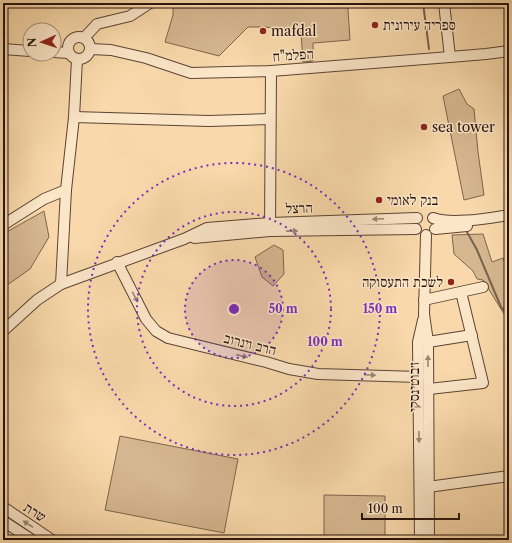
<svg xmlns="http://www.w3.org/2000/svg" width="512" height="543" viewBox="0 0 512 543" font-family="'Libre Caslon Text','Frank Ruhl Libre',serif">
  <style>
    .green { fill: #d5b790; stroke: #7e654e }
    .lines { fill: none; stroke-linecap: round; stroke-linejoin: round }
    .stream { stroke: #79624b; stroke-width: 2 }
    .minor-casing { stroke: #5b4434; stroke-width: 12 }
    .minor { stroke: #fbe6c8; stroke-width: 10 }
    .oneway { fill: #9b8773 }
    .ring { fill: none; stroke: #7b2cbf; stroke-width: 2; stroke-dasharray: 2 4 }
    .poi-dot { fill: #8f2418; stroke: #fbe6c8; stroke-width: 1.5 }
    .labels { text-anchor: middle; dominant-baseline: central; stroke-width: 3; stroke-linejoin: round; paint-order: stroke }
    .poi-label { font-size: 14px; fill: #26130c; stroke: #fbe6c8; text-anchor: start }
    .street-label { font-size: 14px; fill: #26130c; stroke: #fbe6c8 }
    .centre { fill: #7b2cbf; stroke: #fbe6c8; stroke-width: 2 }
    .ring-label { font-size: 12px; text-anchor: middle; font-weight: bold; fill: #7b2cbf; stroke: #fbe6c8; stroke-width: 3; stroke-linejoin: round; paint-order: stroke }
  </style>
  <rect width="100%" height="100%" fill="#f9d9ab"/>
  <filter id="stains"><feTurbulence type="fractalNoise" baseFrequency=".005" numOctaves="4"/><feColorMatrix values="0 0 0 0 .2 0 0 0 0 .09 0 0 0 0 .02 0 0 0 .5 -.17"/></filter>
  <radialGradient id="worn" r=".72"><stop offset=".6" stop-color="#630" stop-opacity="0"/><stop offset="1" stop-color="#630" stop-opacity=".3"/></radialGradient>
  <g class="green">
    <path d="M173 3H352L348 9 350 40 313 43V61L303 62 301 32 298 33 266 27H248L219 56 165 42 173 15Z"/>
    <path d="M459 89 467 104 474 109 478 152 484 195 464 200 443 96Z"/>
    <path d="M44 211 49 237 30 269 3 288V234Z"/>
    <path d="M483 234 492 262 503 258 509 275V322L483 280 477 279 473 271 454 254 452 235Z"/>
    <path d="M274 245 283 250 284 274 273 286 262 277 255 257Z"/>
    <path d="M120 436 238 459 224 533 105 510Z"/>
    <path d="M324 495 385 496V540H324Z"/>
  </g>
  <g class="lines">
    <g class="stream">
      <path d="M423 3 429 49"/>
      <path d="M467 232 477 250 501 307 509 316"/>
    </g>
    <g class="minor-casing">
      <g id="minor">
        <path d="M444 3 450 57"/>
        <circle cx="79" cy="48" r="11"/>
        <path d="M84 38 97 24 130 16 150 3"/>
        <path d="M3 49 30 51"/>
        <path d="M91 49 111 50 146 58 191 73 271 71 450 57 486 54 509 51"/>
        <path d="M54 52 68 53"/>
        <path d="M74 117 209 121 270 119"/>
        <path d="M433 218C452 225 489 218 509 215"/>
        <path d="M3 225 44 199 66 190"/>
        <path d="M270 229 271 71"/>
        <path d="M435 229 467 226"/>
        <path d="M426 235 424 314 428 342 429 540"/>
        <path d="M194 238 270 231 416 229"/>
        <path d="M117 262 146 319 156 331 168 338 266 362 289 369 318 374 419 377"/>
        <path d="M61 284 66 190 74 117 77 59"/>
        <path d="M424 300 483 287"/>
        <path d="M3 331 37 300 61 284 184 239 207 228 270 223 417 218"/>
        <path d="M428 342 472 335"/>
        <path d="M429 389 483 383 461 292"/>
        <path d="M428 487 509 476"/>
        <path d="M3 507 52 540"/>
        <path d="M3 521 32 540"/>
        <path d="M420 540 418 342 423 320"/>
      </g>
    </g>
    <use href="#minor" class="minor"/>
  </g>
  <defs><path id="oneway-solid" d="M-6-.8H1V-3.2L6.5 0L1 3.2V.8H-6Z"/></defs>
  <g class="oneway">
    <use href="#oneway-solid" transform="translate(378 219) rotate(178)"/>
    <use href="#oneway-solid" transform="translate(292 231) rotate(-1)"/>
    <use href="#oneway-solid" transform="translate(135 297) rotate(63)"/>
    <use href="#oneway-solid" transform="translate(242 356) rotate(13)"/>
    <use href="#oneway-solid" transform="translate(428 361) rotate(-90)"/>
    <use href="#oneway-solid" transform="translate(370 375) rotate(2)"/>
    <use href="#oneway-solid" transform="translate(419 437) rotate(90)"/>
    <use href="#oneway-solid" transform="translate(28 524) rotate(-147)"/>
  </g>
  <circle cx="234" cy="309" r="49" fill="#7b2cbf" fill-opacity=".12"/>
  <g class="ring">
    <circle cx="234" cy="309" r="49"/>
    <circle cx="234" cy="309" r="97"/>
    <circle cx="234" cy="309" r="146"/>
  </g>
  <g class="poi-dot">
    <circle cx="375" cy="25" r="4"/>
    <circle cx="263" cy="31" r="4"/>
    <circle cx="424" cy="127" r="4"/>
    <circle cx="379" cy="200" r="4"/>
    <circle cx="451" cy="282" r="4"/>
  </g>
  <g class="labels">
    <g class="poi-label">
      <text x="383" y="25">ספריה עירונית</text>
      <text x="271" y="31">mafdal</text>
      <text x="432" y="127">sea tower</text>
      <text x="387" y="200">בנק לאומי</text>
      <text x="443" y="282" text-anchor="end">לשכת התעסוקה</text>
    </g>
    <g class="street-label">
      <text transform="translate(293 55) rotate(-4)">הפלמ"ח</text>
      <text transform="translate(299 208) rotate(-2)">הרצל</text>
      <text transform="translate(250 344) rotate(14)">הרב וינרוב</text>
      <text transform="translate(414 387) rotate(-90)">ז׳בוטינסקי</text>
      <text transform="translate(35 512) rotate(33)">שרת</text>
    </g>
  </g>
  <circle cx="234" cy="309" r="6" class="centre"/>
  <g class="ring-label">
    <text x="283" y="313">50 m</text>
    <text x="380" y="313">150 m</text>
    <text x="325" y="346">100 m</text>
  </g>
  <rect width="512" height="543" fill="none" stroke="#f9d9ab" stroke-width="16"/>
  <rect x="4" y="4" width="504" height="535" fill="none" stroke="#26130c" stroke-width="2"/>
  <rect x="8" y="8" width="496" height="527" fill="none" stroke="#26130c"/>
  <g transform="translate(42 42) rotate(267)"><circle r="19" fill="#fbe6c8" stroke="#a6927d"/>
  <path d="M0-3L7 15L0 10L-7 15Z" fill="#8f2418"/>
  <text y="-6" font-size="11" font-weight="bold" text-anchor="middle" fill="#26130c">N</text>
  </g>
  <path d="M362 513v6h97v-6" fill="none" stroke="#26130c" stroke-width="2"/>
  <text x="368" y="513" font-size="12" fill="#26130c" stroke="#fbe6c8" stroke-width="3" paint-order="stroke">100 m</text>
  <rect width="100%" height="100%" filter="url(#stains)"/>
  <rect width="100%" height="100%" fill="url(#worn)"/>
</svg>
